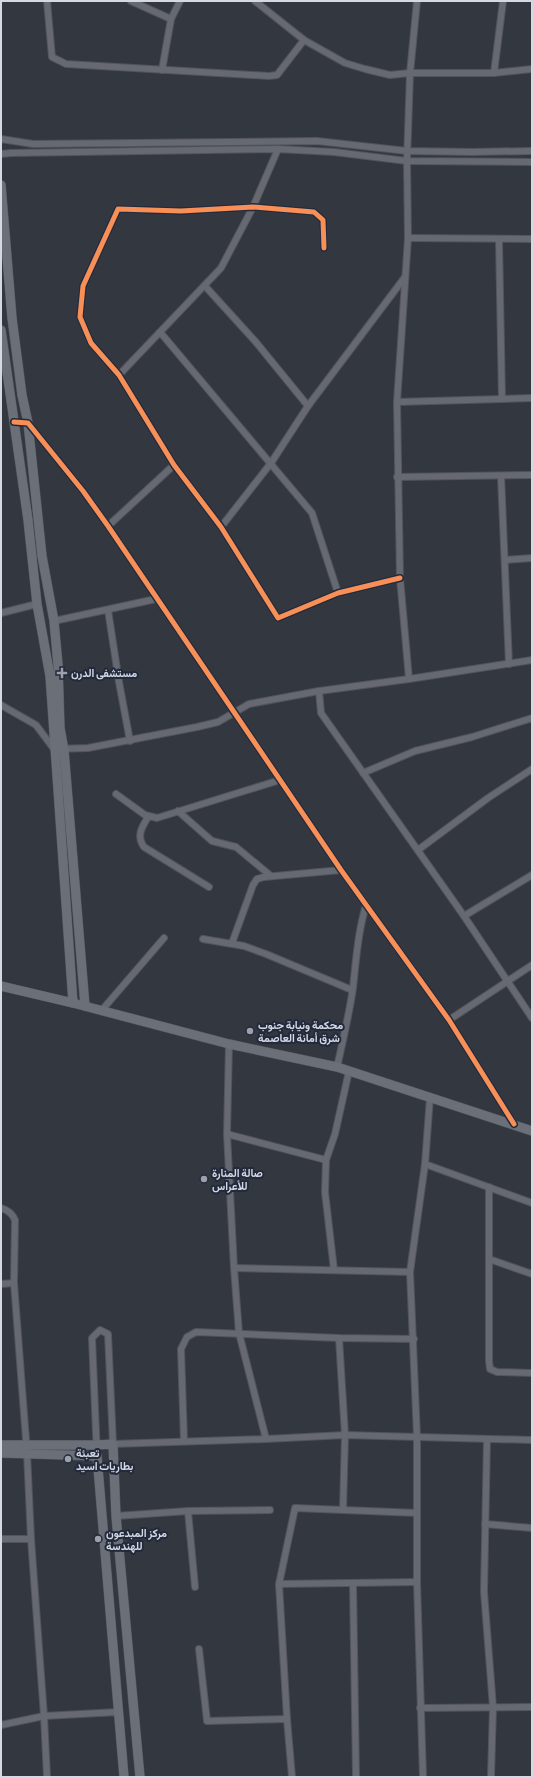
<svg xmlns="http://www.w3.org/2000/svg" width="533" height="1778" viewBox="0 0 533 1778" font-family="'Alegreya Sans',Vazirmatn,sans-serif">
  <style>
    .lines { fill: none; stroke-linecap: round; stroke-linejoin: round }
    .street-casing { stroke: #50545c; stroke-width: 8 }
    .secondary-casing { stroke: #50545c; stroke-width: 10 }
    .street { stroke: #666971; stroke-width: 6 }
    .secondary { stroke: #6b6f78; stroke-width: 9 }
    .cycleway-casing { stroke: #232a3c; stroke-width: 8 }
    .cycleway { stroke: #f78f57; stroke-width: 5 }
    .poi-dot { fill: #9ca0ab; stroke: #232a3c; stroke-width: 1.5 }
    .labels { text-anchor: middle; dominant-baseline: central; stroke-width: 4; stroke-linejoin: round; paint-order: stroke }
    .poi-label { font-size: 11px; font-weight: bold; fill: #d4d9e4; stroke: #232a3c; text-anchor: start }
  </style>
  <rect width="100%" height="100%" fill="#333740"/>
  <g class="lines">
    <g class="street-casing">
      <g id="street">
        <path d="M47 1 52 57 66 64 269 76 277 75 304 40"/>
        <path d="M131 1 171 19"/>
        <path d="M255 1 304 40 345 63 365 69 390 75 410 73H494L532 69"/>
        <path d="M162 70 171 19 180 1"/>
        <path d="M494 73 503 1"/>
        <path d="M1 139 33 144 317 141 407 151 471 152 532 151"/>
        <path d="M1 154 11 153 278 149 334 152 407 161 532 162"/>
        <path d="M408 238 532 239"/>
        <path d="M499 240 502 399"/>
        <path d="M324 248 323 220 314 212 253 207 181 211 118 209 83 286 80 317 91 343 119 375 174 465 221 527 278 618 338 593 400 578"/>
        <path d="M205 286 255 341 308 406"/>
        <path d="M160 332 312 513 338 593"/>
        <path d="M119 375 221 268 253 207 278 149"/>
        <path d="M397 402 532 398"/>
        <path d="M28 423 83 491 108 526 341 870 449 1020 514 1124"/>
        <path d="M501 476 509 664"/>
        <path d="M397 477 532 475"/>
        <path d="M108 526 174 465"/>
        <path d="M221 527 271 463 308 406 405 277"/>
        <path d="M505 560 532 558"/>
        <path d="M108 610 119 682 130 741"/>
        <path d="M1 613 37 604"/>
        <path d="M54 621 156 599"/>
        <path d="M409 679 400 578 397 402 408 238 407 161 410 73 417 1"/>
        <path d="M319 691 321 713 464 916 532 1018"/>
        <path d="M1 705 36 725 54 749 88 748 197 727 218 722 249 704 319 691 409 679 532 660"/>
        <path d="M363 773 415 751 472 737 532 718"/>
        <path d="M116 794 145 815 157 818 280 780"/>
        <path d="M178 811 212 841 236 847 271 876"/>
        <path d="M148 817C142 827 136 836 144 847L209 887"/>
        <path d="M418 850 488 798 532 769"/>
        <path d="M464 916 532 875"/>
        <path d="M203 939 244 946 266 954 352 990"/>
        <path d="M232 943 253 885 257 879 264 877 341 870"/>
        <path d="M102 1010 164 938"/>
        <path d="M449 1020 532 965"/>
        <path d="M229 1044 227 1134 234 1268 239 1333 266 1439 345 1435 532 1440"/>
        <path d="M337 1067C343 1041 349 1015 353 988 356 960 358 932 366 905"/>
        <path d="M227 1134 326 1160"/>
        <path d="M425 1164 532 1203"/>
        <path d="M489 1187V1361L490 1369 497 1372 532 1373"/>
        <path d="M1 1208C8 1210 12 1213 15 1220L14 1283 27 1453 31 1539 44 1716 47 1777"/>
        <path d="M489 1259 532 1274"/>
        <path d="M234 1268 410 1272"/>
        <path d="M334 1270 325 1192 326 1160 335 1134 349 1071"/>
        <path d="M1 1284 14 1283"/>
        <path d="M339 1338 345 1435 343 1510"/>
        <path d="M487 1439 484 1592 493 1707 491 1777"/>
        <path d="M184 1441 181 1349 187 1337 196 1332 339 1338 414 1339"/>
        <path d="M97 1456 92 1338 100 1330 108 1334 113 1444 266 1439"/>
        <path d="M188 1511 195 1587"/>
        <path d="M116 1516 188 1511 270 1510"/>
        <path d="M485 1524 532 1528"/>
        <path d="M1 1539H31"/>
        <path d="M353 1583 356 1777"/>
        <path d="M279 1584 295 1508 417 1513"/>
        <path d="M199 1649 207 1721 287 1719"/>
        <path d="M420 1708 532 1707"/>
        <path d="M1 1725 44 1716 118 1712"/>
        <path d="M292 1777 287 1719 279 1584 417 1582"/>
        <path d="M423 1777 417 1582V1437L410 1272 425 1164 430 1097"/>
      </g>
    </g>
    <g class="secondary-casing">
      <g id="secondary">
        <path d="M1 185 12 318 22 395 28 423 42 556 54 621 58 665 60 728 64 750 85 1006"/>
        <path d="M1 330 28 520 37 604 50 676 73 1003"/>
        <path d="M1 986 73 1003 229 1044 337 1067 532 1131"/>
        <path d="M1 1445H96L113 1444 116 1516 140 1777"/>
        <path d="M1 1453 97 1456 124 1777"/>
      </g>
    </g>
    <use href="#street" class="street"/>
    <use href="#secondary" class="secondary"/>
    <g class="cycleway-casing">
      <g id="cycleway">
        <path d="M324 248 323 220 314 212 253 207 181 211 118 209 83 286 80 317 91 343 119 375 174 465 221 527 278 618 338 593 400 578"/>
        <path d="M14 422 28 423 83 491 108 526 341 870 449 1020 514 1124"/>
      </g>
    </g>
    <use href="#cycleway" class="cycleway"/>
  </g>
  <g class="poi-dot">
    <path d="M60 667h4v4h4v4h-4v4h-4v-4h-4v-4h4z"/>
    <circle cx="250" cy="1031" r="4"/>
    <circle cx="204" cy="1179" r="4"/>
    <circle cx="68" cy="1459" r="4"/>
    <circle cx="98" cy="1539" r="4"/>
  </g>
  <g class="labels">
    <g class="poi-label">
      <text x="71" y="673">مستشفى الدرن</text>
      <text x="258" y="1025">محكمة ونيابة جنوب<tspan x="258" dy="13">شرق أمانة العاصمة</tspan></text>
      <text x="212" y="1173">صالة المنارة<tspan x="212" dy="13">للأعراس</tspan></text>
      <text x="76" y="1453">تعبئة<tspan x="76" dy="13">بطاريات اسيد</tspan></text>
      <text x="106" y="1533">مركز المبدعون<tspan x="106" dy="13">للهندسة</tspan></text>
    </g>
  </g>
  <rect width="533" height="1778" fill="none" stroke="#d4d9e4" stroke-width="4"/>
</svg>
